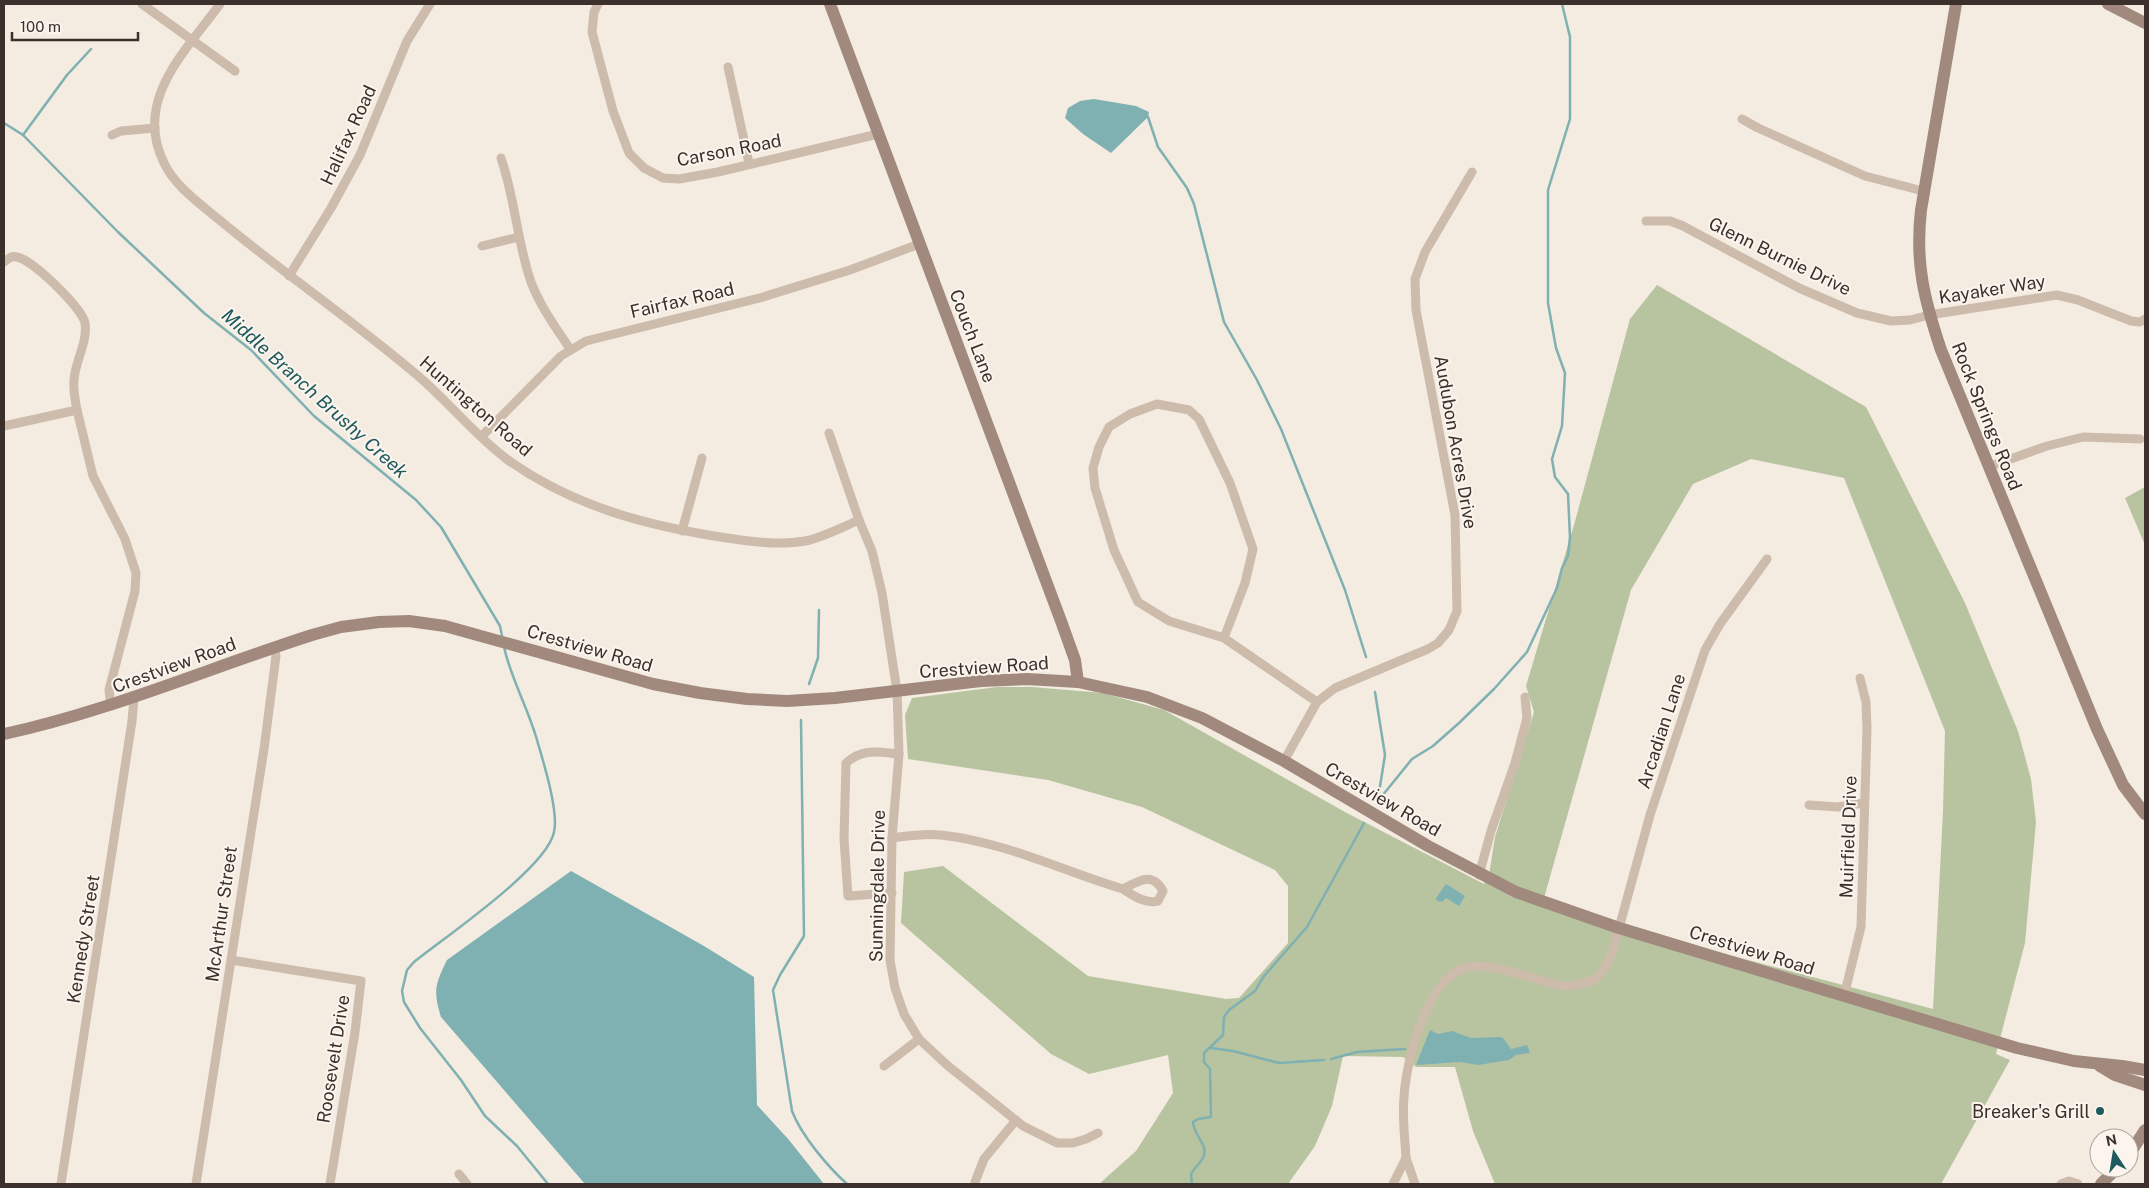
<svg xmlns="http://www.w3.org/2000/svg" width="2149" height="1188" viewBox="0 0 2149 1188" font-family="'Public Sans',sans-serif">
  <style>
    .green { fill: #b8c4a0; fill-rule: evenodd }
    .water { fill: #7fb0b2 }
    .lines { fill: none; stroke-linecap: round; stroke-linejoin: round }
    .stream { stroke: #7fb0b2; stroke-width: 2.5 }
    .street { stroke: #cdbbac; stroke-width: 9 }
    .secondary { stroke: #a18a7d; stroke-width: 12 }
    .poi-dot { fill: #1f5a5e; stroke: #fbf5ee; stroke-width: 2 }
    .labels { text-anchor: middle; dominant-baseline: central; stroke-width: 4; stroke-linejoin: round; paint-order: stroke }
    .street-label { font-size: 18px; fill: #3b302b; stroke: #fbf5ee }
    .poi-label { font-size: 18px; fill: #3b302b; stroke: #fbf5ee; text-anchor: end }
    .water-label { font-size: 19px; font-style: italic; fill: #1f5a5e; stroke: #fbf5ee }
  </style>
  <rect width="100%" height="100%" fill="#f4ebe1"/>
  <g class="green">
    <path d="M1657 285 1866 407 1965 603 2018 731 2031 779 2036 822 2025 943 1996 1054 2010 1060 1941 1184H1495L1473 1131 1455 1067H1416L1403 1057 1343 1056 1332 1106 1315 1146 1288 1184H1099L1136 1151 1173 1093 1168 1055 1089 1074 1051 1054 901 923 904 872 943 866 1088 976 1226 999 1239 998 1288 943V886L1275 870 1142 807 1048 780 908 759 905 715 912 698 997 687H1032L1103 693 1164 710 1345 812 1484 884 1489 875 1495 837 1534 712 1526 686 1574 525 1630 319ZM1751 459 1844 478 1945 731 1943 811 1933 1009 1707 949 1544 898 1631 590 1693 484Z"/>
    <path d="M2145 487V545L2125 498Z"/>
  </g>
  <g class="water">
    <path d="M1094 99 1136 106 1149 112 1148 117 1111 153 1083 134 1065 118 1068 108 1080 101Z"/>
    <path d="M571 871 704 946 754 977 757 1105 789 1140 824 1184H585L441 1017C433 990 435 985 447 960Z"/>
    <path d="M1446 884 1465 896 1459 906 1446 898 1442 902 1437 901 1436 898Z"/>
    <path d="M1430 1030 1438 1034 1452 1031 1471 1038 1499 1037 1503 1038 1511 1049 1527 1045 1530 1053 1516 1055 1509 1060 1478 1065 1460 1062 1416 1065Z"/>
  </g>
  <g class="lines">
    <g class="stream">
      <path d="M1148 117 1158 147 1187 188 1194 204 1224 322 1257 380 1281 429 1345 590 1366 657"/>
      <path d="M4 123 23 135 118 232 204 313 251 350 314 416 416 500 441 527 500 626 502 636"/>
      <path d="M23 135 67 75 91 49"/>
      <path d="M504 647C511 679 528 708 537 740 543 761 559 811 554 832 547 868 445 937 414 962L407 970 402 991 404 1002 420 1028 461 1080 485 1116 517 1146 548 1184"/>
      <path d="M809 684 818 658 819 610"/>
      <path d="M1375 692 1385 755 1378 799"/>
      <path d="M801 720 804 936 780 975 773 990 792 1111C801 1135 828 1167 847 1184"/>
      <path d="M1378 801 1412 759 1433 746 1459 723 1494 689 1527 652 1557 588 1562 568 1568 556 1570 537 1568 494 1555 477 1552 459 1562 426 1565 373 1556 348 1548 303V190L1570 119V37L1562 4"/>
      <path d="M1211 1048 1233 1051 1279 1063 1324 1060"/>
      <path d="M1331 1059 1357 1052 1405 1049"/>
      <path d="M1192 1184 1191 1174C1194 1169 1198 1165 1201 1161 1212 1146 1194 1138 1193 1122L1198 1119 1211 1117 1210 1069 1204 1062V1053L1223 1035 1224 1017 1229 1010 1255 991 1264 976 1307 927 1364 823"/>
    </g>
    <g class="street">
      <path d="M142 4 235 71"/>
      <path d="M220 4C185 52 133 100 164 163 175 186 198 202 217 218 282 272 352 320 417 375 448 401 475 436 508 460 574 507 648 526 727 538 753 542 783 546 810 540 827 535 843 527 859 520L872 551 882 593 897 691 899 754 892 838 890 960 895 988 904 1014 919 1039 947 1065 1023 1126 1057 1143H1073L1086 1139 1098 1133"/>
      <path d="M598 4 594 12 592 32 613 111 629 153 644 168 663 178 679 179 718 172 878 134"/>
      <path d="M728 67 749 163"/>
      <path d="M1742 119 1758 128 1865 176 1923 191"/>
      <path d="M112 135 121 131 155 128"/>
      <path d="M501 158C515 198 517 242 531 282 540 306 556 328 570 349"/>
      <path d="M1646 221H1670L1683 226 1799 288 1857 313 1891 321 1910 320 1929 315 2057 295 2078 300 2131 321 2140 322 2145 319"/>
      <path d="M482 246 519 237"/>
      <path d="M4 262C8 259 12 255 17 257 33 260 82 308 85 323 88 342 75 361 74 380 73 390 75 400 77 410L4 426"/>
      <path d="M289 276 331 208 360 155 407 41 430 4"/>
      <path d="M77 410 93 476 125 539 136 573 135 591 109 690 111 706"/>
      <path d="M829 433 859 520"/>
      <path d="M482 436 561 356 586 341 763 297 850 270 919 244"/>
      <path d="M1988 467 2047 446 2083 437 2140 439"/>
      <path d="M682 531 702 458"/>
      <path d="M1224 638 1245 583 1253 549 1230 483 1199 419 1189 410 1157 404 1130 414 1109 427 1099 447 1093 468 1095 488 1114 550 1138 602 1169 621 1224 638 1317 702"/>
      <path d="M1284 761 1317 702 1335 688 1428 649 1438 643 1449 630 1457 611 1455 515 1416 310 1415 279 1425 252 1472 172"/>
      <path d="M1809 805 1838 807 1863 803"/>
      <path d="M892 838C907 836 925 833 941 835 1005 842 1063 871 1123 889 1134 896 1145 904 1158 901L1163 891C1152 871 1139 881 1123 889"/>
      <path d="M1479 875 1491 831 1515 763 1527 718 1525 697"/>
      <path d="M892 893 848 896 844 839 846 763C863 748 877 752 899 754"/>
      <path d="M231 960 361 981 355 1032 330 1184"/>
      <path d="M1844 996 1861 927 1867 729 1866 702 1860 678"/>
      <path d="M884 1066 919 1039"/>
      <path d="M1406 1158C1405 1138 1402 1117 1404 1097 1406 1062 1427 975 1468 967 1489 962 1537 980 1560 986 1593 985 1602 980 1613 950L1650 815 1705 650 1720 624 1767 559"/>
      <path d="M459 1174 467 1184"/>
      <path d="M975 1182 984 1159 1016 1120"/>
      <path d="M61 1184 132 721 134 698"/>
      <path d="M196 1184 264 749 276 656 274 648"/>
      <path d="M1393 1184 1406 1158 1415 1184"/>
      <path d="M2061 1184 2069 1181 2078 1184"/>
    </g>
    <g class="secondary">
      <path d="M830 4 1061 621 1075 660 1078 682"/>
      <path d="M1956 4 1921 210C1915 263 1924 299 1941 350L2097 729 2123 785 2145 814"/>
      <path d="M2108 4 2145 23"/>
      <path d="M4 734C110 711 209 668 312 635L341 627 379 622 409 621 445 626 653 684 700 693 747 699 787 701 835 698 981 681 1027 679 1078 682 1147 697 1202 718 1284 761 1428 846 1516 892 1619 928 2017 1048 2074 1061 2122 1066 2145 1070"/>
      <path d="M2100 1066 2115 1075 2145 1085"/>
      <path d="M2129 1155 2145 1130"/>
      <path d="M2101 1184 2117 1168"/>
    </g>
  </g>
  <circle class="poi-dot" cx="2100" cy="1111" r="5"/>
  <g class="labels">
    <g class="street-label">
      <text transform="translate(348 135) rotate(-65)">Halifax Road</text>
      <text transform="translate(729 150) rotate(-11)">Carson Road</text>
      <text transform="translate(1780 256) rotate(26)">Glenn Burnie Drive</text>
      <text transform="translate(1992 289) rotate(-9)">Kayaker Way</text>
      <text transform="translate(682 300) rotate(-13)">Fairfax Road</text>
      <text transform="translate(973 336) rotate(69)">Couch Lane</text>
      <text transform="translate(476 406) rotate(41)">Huntington Road</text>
      <text transform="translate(1987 416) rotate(68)">Rock Springs Road</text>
      <text transform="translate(1456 442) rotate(80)">Audubon Acres Drive</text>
      <text transform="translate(590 648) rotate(16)">Crestview Road</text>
      <text transform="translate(174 665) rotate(-20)">Crestview Road</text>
      <text transform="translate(984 667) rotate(-4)">Crestview Road</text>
      <text transform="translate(1661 731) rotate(-72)">Arcadian Lane</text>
      <text transform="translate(1383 799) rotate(30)">Crestview Road</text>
      <text transform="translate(1848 837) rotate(-88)">Muirfield Drive</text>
      <text transform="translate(877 886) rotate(-89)">Sunningdale Drive</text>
      <text transform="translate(221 914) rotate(-82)">McArthur Street</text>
      <text transform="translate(83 939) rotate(-81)">Kennedy Street</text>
      <text transform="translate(1752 950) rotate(17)">Crestview Road</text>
      <text transform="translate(333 1059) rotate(-81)">Roosevelt Drive</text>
    </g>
    <g class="poi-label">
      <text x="2090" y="1111">Breaker's Grill</text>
    </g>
    <g class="water-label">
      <text transform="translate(315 393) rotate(42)">Middle Branch Brushy Creek</text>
    </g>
  </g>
  <rect width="2149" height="1188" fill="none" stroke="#3b302b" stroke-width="10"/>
  <g transform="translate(2114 1153) rotate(348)"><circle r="24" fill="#fbf5ee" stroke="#aea6a0"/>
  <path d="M0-4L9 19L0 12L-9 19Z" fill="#1f5a5e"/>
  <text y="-8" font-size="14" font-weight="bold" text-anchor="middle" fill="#3b302b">N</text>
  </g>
  <path d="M12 32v8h126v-8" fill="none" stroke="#3b302b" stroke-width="2.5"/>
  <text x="20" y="32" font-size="15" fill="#3b302b" stroke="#fbf5ee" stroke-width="4" paint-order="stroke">100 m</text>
</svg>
